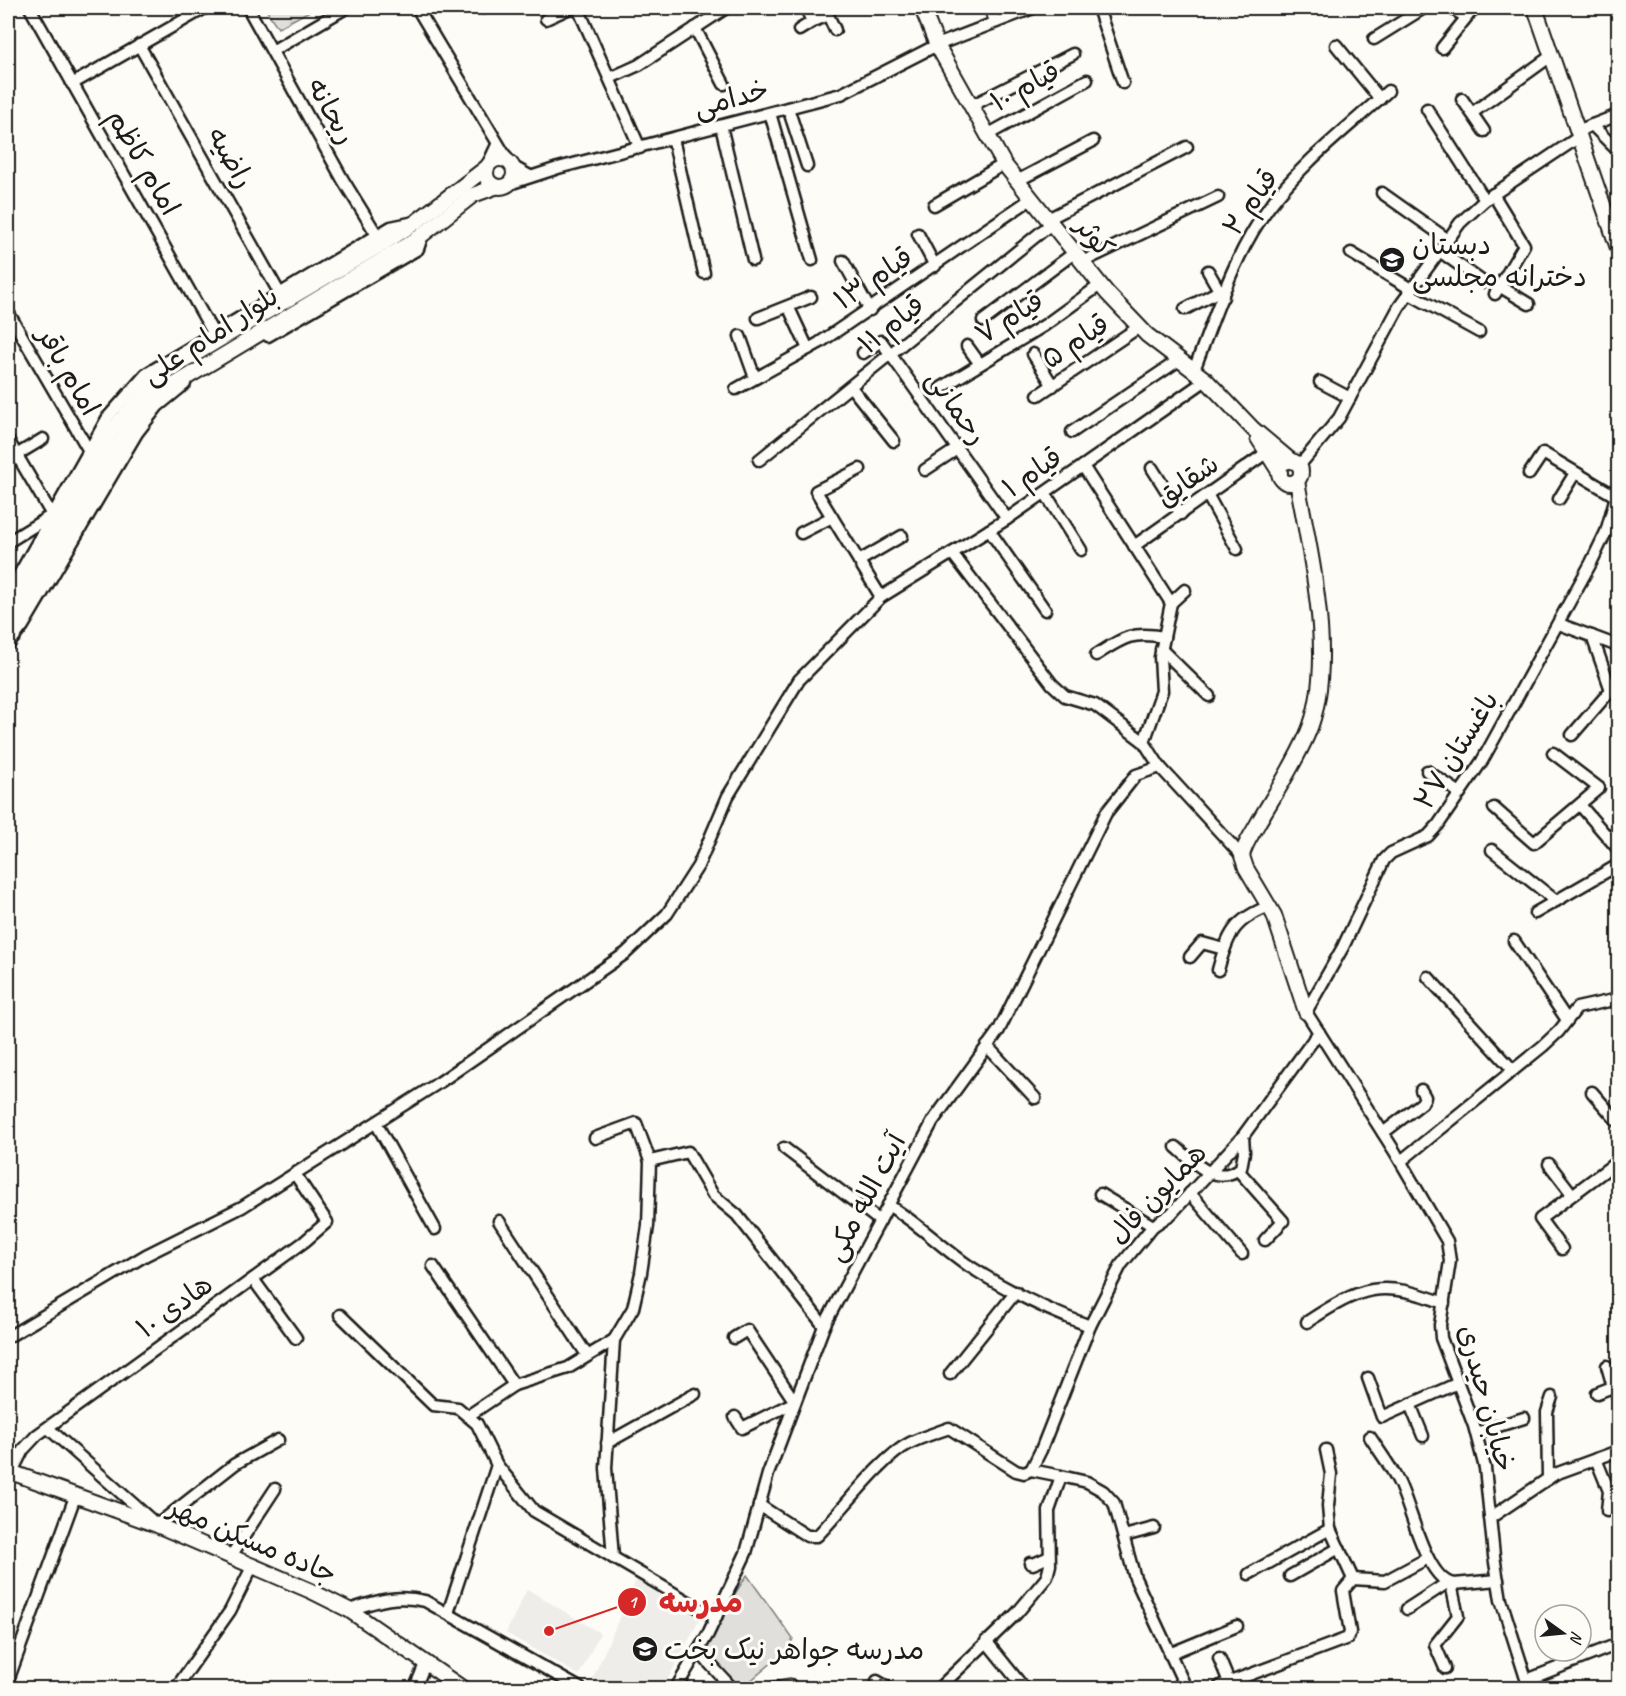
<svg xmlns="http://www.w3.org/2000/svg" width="1626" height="1696" viewBox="0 0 1626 1696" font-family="Caveat,'Playpen Sans Arabic',sans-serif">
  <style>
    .built { fill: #eeede9 }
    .grass { fill: #e0dfdb; stroke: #7e7e7c; stroke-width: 1.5 }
    .forest { fill: url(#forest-crowns); stroke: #7e7e7c; stroke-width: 1.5 }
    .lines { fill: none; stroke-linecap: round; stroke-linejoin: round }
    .minor-casing { stroke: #1c1c1c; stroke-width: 15 }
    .major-casing { stroke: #1c1c1c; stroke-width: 18 }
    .minor { stroke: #fdfcf7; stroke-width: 10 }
    .major { stroke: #fdfcf7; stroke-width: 14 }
    .labels { text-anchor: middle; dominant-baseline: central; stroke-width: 6; stroke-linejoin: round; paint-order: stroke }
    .street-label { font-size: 28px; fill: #1c1c1c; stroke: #fdfcf7 }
    .poi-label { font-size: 28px; fill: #1c1c1c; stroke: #fdfcf7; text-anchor: start }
    .leader { fill: none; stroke: #d62828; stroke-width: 2 }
    .callout-dot { fill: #d62828; stroke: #fdfcf7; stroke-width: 2 }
    .mark-label { font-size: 18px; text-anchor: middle; font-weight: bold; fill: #fff }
    .callout-label { font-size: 30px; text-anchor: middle; font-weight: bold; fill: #d62828; stroke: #fdfcf7; stroke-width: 6; stroke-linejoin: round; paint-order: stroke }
  </style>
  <defs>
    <pattern id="forest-crowns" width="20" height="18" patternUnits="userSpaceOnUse" patternTransform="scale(1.5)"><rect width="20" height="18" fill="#e0dfdb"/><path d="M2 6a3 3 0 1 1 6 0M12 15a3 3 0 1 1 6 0" fill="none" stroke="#c0bfbb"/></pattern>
  </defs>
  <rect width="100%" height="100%" fill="#fdfcf7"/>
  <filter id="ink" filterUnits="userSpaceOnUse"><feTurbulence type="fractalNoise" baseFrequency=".0167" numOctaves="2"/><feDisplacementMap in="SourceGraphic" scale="12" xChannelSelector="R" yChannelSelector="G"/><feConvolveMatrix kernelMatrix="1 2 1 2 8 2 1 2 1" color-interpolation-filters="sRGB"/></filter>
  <g filter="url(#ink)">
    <g class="built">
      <path d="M637 1578 704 1611 663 1688H591L589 1687Z"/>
      <path d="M527 1589 600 1633 579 1675 506 1633Z"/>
    </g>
    <path class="grass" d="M747 1575 793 1639 787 1650 742 1688H738L698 1651Z"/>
    <path class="forest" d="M265 8H315L278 28Z"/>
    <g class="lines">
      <g class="minor-casing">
        <g id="minor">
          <path d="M30 8 216 338"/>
          <path d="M248 8 343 180 377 235"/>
          <path d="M417 8 509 162"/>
          <path d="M483 8H484"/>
          <path d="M578 8 640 148"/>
          <path d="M806 8 812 22 828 15 835 30"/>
          <path d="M989 8 996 22"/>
          <path d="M1098 8 1123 83"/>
          <path d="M1451 8 1466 17"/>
          <path d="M546 19 570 8"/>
          <path d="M695 28 724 84"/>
          <path d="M799 30 812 22"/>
          <path d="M1374 39 1424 8"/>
          <path d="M139 45 280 294"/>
          <path d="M1336 45 1380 99"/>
          <path d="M1442 48 1474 8"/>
          <path d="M272 51 346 8"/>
          <path d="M610 78 639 65 726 8"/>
          <path d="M72 84 205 8"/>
          <path d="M1462 99 1484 131"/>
          <path d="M971 106 1073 54"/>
          <path d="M788 108 807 166"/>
          <path d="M1427 109 1485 200"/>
          <path d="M770 113 812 260"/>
          <path d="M1472 113 1551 56"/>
          <path d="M1592 125 1618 151"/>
          <path d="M721 126 753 260"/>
          <path d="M1577 131 1618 115"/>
          <path d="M987 135 1087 80"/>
          <path d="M673 139 704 273"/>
          <path d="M488 164 497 145"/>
          <path d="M512 166 530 176"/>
          <path d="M1017 181 1093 141"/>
          <path d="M509 184 558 168 841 94 937 45 1033 8"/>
          <path d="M1382 193 1447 239"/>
          <path d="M1493 194 1524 245 1495 294"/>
          <path d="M934 205 1004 164"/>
          <path d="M1048 219 1187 147"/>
          <path d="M918 234 935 266"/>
          <path d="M1438 250 1483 282"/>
          <path d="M1351 253 1411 289"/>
          <path d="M843 261 870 310"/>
          <path d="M1082 262 1218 197"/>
          <path d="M1208 271 1223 297"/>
          <path d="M1499 286 1529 304"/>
          <path d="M1408 293 1479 332"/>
          <path d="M789 308 808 349"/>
          <path d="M1185 309 1219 291"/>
          <path d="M8 312 92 456"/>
          <path d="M758 318 811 297"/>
          <path d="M983 321 1074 253"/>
          <path d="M268 336 418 249 423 234"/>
          <path d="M740 336 755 378"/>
          <path d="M967 346 980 364"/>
          <path d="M863 353 881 341 1007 519"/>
          <path d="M1033 354 1053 386"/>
          <path d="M1194 370C1215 316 1234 254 1269 207 1301 163 1348 128 1388 91"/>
          <path d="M1320 382 1350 398"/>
          <path d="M851 387 894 441"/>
          <path d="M941 388 1045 325 1100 285"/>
          <path d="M736 389 819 343 1031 199"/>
          <path d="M1038 395 1139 327"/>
          <path d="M1072 432 1179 360"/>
          <path d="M8 440 52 515 8 542"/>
          <path d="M8 460 43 439"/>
          <path d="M759 460 1051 224"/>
          <path d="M1083 466 1171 603 1160 657 1162 691 1144 742"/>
          <path d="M1299 466 1339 418 1399 307 1460 223 1485 200 1579 137"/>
          <path d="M1152 468 1181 514"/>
          <path d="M860 469 816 491 881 597"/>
          <path d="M925 470 957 449"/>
          <path d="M1529 474 1543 453 1617 497"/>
          <path d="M1045 493 1081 550"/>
          <path d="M1208 496 1237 549"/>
          <path d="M1559 499 1575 473"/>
          <path d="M989 530 1045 610"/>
          <path d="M801 533 832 517"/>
          <path d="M1134 546 1266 453"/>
          <path d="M952 553 1052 684 1065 696 1095 705 1144 742 1160 767 1242 856"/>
          <path d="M859 561 902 536"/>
          <path d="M8 594 108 417 146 374 391 227 410 223"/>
          <path d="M1171 603 1185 590"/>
          <path d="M1559 624 1618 646"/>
          <path d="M8 645 23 626 137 433 158 406 185 384"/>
          <path d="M1161 649 1209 696"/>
          <path d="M1096 655C1123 638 1131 631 1164 637"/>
          <path d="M1572 735 1611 690 1592 636"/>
          <path d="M1427 771 1460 793"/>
          <path d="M1580 805 1618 849"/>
          <path d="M1494 808 1534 843 1599 788 1553 753"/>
          <path d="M1492 850 1556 901"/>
          <path d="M1535 913 1618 865"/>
          <path d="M1514 941 1567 1020"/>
          <path d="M1190 957 1202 943 1224 949"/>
          <path d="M1218 970C1228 934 1234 919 1270 906"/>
          <path d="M1428 977 1513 1070"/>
          <path d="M987 1046 1035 1098"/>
          <path d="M1592 1092 1618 1122"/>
          <path d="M376 1123 435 1229"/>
          <path d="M1383 1133 1422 1103 1425 1097 1421 1090"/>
          <path d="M595 1138 636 1123 650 1161"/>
          <path d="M1176 1147C1196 1164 1215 1186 1241 1168L1244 1152 1243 1136"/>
          <path d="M784 1148 880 1221"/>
          <path d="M1401 1161 1543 1046 1559 1031 1577 1008 1618 999"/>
          <path d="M1549 1164 1572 1194"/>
          <path d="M1238 1170 1283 1221 1265 1240"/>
          <path d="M1190 1193 1242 1254"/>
          <path d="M1100 1194 1153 1226"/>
          <path d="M888 1205C918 1223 941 1247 969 1266 1006 1290 1049 1311 1090 1326"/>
          <path d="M499 1221 587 1355"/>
          <path d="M1562 1249 1540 1219 1618 1161"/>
          <path d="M433 1266 514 1385"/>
          <path d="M253 1279 296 1338"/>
          <path d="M340 1315 433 1405 458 1408 477 1424 497 1465 534 1511 716 1618"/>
          <path d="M1307 1322C1362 1286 1381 1279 1444 1303"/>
          <path d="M8 1337 146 1255 242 1207 440 1082 626 953 667 914 698 866 728 796 799 680 881 597 1007 519 1206 380"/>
          <path d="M734 1338 747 1330 795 1402 742 1428 735 1417"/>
          <path d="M1607 1366 1613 1387"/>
          <path d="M950 1374 1016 1292"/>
          <path d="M1368 1378 1382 1417 1458 1383"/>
          <path d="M1597 1393 1615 1386 1618 1397"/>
          <path d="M1410 1404 1423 1436"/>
          <path d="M468 1416 514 1385 568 1368 614 1340"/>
          <path d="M48 1428 157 1525 235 1464 278 1440"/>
          <path d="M1476 1433 1524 1418"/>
          <path d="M1370 1437C1379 1451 1390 1465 1398 1481 1411 1505 1425 1580 1454 1584L1498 1580"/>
          <path d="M607 1443 695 1394"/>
          <path d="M1596 1459 1609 1491 1607 1511"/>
          <path d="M1031 1470 1041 1450 1090 1326 1121 1265 1153 1226 1171 1214 1243 1136 1319 1032"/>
          <path d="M12 1472 23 1450 37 1435 304 1242 327 1222 295 1174"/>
          <path d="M1061 1476 1087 1482 1103 1491 1114 1503 1135 1578 1186 1688"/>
          <path d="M1548 1479 1547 1412 1552 1397"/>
          <path d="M759 1505 807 1536H817C842 1511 880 1458 910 1443 922 1437 936 1433 949 1428L1016 1471 1024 1473 1031 1470 1061 1476 1049 1511 1050 1565 1047 1577 1017 1613 939 1688"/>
          <path d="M1490 1518 1555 1474 1618 1451"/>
          <path d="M1124 1536 1154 1528"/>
          <path d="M231 1556 275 1489"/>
          <path d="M613 1558 606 1468 614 1340 633 1308 641 1273 648 1226 650 1161 688 1152 713 1195 737 1215 824 1326"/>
          <path d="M1030 1563 1033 1564 1049 1557"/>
          <path d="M1249 1574 1330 1529"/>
          <path d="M1290 1576 1339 1548"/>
          <path d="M1353 1579 1385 1581 1428 1558"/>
          <path d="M1407 1609 1447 1583"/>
          <path d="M349 1610C377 1601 396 1594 425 1601L580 1688"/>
          <path d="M448 1613 497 1465"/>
          <path d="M986 1641 1024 1688"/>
          <path d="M698 1651 732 1688"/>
          <path d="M1169 1654 1237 1626"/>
          <path d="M1219 1658 1229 1682"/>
          <path d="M1445 1668 1435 1645 1458 1616 1451 1584"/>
          <path d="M10 1675 76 1494"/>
          <path d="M1527 1680 1618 1644"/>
          <path d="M877 1681 889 1688"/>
          <path d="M176 1688 230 1611 253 1565"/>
          <path d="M415 1688 425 1664"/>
          <path d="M676 1688 708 1634 746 1553 768 1474 824 1326 933 1121 999 1030 1106 813 1136 775 1160 767"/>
          <path d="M773 1688 790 1685 792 1688"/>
          <path d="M1218 1688 1222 1685 1348 1638 1350 1632 1343 1591 1353 1579 1330 1529 1328 1506 1331 1474 1326 1450"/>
          <path d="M1529 1688 1501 1600 1494 1556 1485 1468 1474 1426 1441 1338 1440 1325 1450 1261 1447 1241 1395 1152 1306 1012 1343 947 1384 860 1391 853 1428 836 1438 825 1482 761 1591 563 1606 532 1618 489"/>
        </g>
      </g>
      <g class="major-casing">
        <g id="major">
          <path d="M922 8 937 45 1004 164 1107 293 1147 335 1206 380 1253 429 1291 461"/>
          <path d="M1535 8 1618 248"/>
          <circle cx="500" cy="173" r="14"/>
          <path d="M1258 438 1280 473"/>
          <circle cx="1290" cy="472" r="11"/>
          <path d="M1297 481C1310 554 1338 665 1307 735 1294 765 1275 794 1258 823 1253 833 1244 844 1242 856L1246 868 1274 915 1306 1012"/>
          <path d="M8 611 114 428 151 385 164 373 217 341 382 244 416 222 486 168"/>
          <path d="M8 632 131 426 159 394 417 239 473 195 495 187"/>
          <path d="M8 1471 157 1525 311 1591 349 1610 462 1688"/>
        </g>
      </g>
      <use href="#minor" class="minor"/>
      <use href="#major" class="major"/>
    </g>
  </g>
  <defs>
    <g id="school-disc" transform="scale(1.35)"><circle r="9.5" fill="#1c1c1c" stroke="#fdfcf7"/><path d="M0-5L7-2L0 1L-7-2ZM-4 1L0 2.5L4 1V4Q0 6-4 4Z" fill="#fff"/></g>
  </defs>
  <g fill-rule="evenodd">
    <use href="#school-disc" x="1392" y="260"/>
    <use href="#school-disc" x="645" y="1649"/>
  </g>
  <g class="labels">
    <g class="street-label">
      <text transform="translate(1025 86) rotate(-29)">قیام ۱۰</text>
      <text transform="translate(731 98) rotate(-15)">خدامی</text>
      <text transform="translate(332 111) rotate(61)">ریحانه</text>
      <text transform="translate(231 157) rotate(61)">راضیه</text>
      <text transform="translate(144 162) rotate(60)">امام کاظم</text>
      <text transform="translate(1250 202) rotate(-55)">قیام ۲</text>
      <text transform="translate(1095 237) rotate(51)">کوثر</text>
      <text transform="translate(873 278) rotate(-34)">قیام ۱۳</text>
      <text transform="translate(1009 317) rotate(-32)">قیام ۷</text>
      <text transform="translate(891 324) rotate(-39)">قیام ۱۱</text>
      <text transform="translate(210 335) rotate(-33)">بلوار امام علی</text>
      <text transform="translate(1075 341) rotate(-34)">قیام ۵</text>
      <text transform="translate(69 371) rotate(60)">امام باقر</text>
      <text transform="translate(957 407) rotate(55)">رحمانی</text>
      <text transform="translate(1032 472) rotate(-35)">قیام ۱</text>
      <text transform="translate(1187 480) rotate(-35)">شقایق</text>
      <text transform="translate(1456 750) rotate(-58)">باغستان ۲۷</text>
      <text transform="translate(1157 1193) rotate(-46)">همایون فال</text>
      <text transform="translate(865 1197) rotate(-62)">آیت الله مکی</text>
      <text transform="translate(174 1306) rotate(-36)">هادی ۱۰</text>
      <text transform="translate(1487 1398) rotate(75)">خیابان حیدری</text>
      <text transform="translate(253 1540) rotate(23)">جاده مسکن مهر</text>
    </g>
    <g class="poi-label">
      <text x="1412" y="244">دبستان<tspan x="1412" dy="32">دخترانه مجلسی</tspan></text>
      <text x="664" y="1649">مدرسه جواهر نیک بخت</text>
    </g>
  </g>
  <path class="leader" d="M549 1631L632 1602"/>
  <g class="callout-dot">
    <circle cx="549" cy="1631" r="6"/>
    <circle cx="632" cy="1602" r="15"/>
  </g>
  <g class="mark-label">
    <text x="632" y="1608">1</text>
  </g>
  <g class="callout-label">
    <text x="701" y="1612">مدرسه</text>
  </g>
  <rect width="1626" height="1696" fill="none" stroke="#fdfcf7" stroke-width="30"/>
  <rect x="15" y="15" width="1596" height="1666" fill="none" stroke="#1c1c1c" stroke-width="2" filter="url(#ink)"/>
  <g transform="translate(1563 1633) rotate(105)"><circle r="28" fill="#fdfcf7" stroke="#a3a29f" stroke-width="1.5"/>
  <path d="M0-4.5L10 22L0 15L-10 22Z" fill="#1c1c1c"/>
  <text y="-9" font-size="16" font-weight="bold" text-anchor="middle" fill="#1c1c1c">N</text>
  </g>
</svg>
